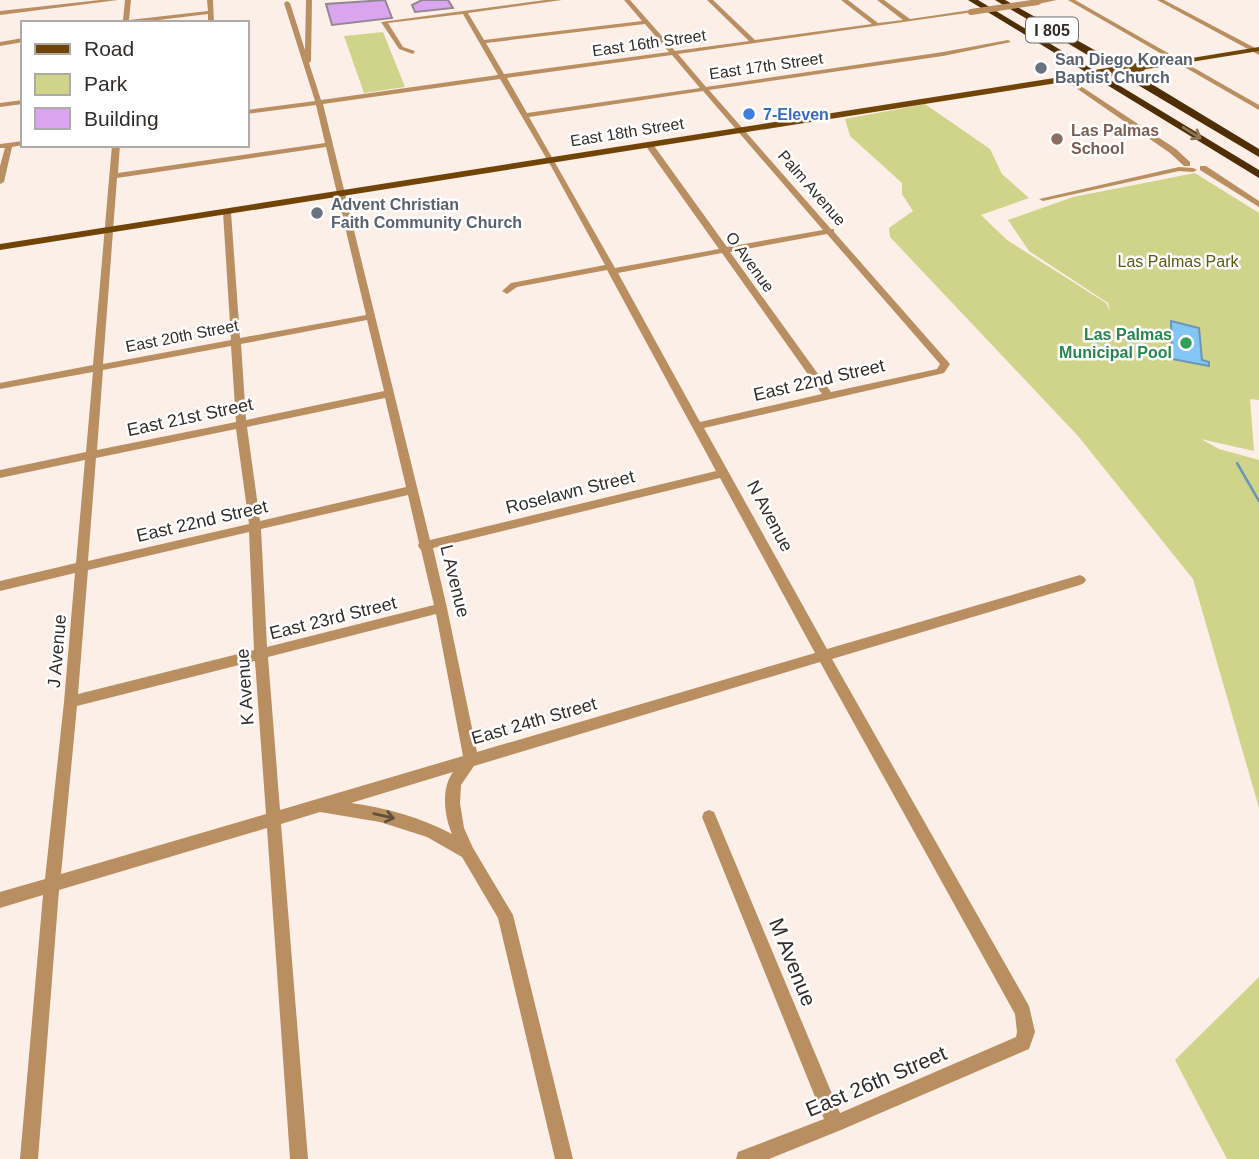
<svg xmlns="http://www.w3.org/2000/svg" width="1259" height="1159" viewBox="0 0 1259 1159" font-family="Helvetica,sans-serif">
  <style>
    .green { fill: #d0d38a }
    .water { fill: #83c5f4; stroke: #6a97b7; stroke-width: 2 }
    .lines { fill: none; stroke-linecap: round; stroke-linejoin: round }
    .stream { stroke: #6a97b7; stroke-width: 2.5 }
    .building { fill: #dba4ef; stroke: #908993; stroke-width: 2 }
    .minor { fill: #b98f61; fill-rule: evenodd }
    .major { fill: #6f4406; fill-rule: evenodd }
    .highway { fill: #4e2e02; fill-rule: evenodd }
    .minor-bridge { stroke: #b98f61; stroke-width: 6 }
    .major-bridge { stroke: #6f4406; stroke-width: 9 }
    .oneway { stroke: #8c775b }
    .oneway2 { stroke: #614f3d }
    .worship-dot { fill: #6b7280; stroke: #fff; stroke-width: 2.5 }
    .shop-dot { fill: #3f7fe0; stroke: #fff; stroke-width: 2.5 }
    .education-dot { fill: #8d6e63; stroke: #fff; stroke-width: 2.5 }
    .leisure-dot { fill: #2e9e5b; stroke: #fff; stroke-width: 2.5 }
    .labels { text-anchor: middle; dominant-baseline: central; stroke-width: 5; stroke-linejoin: round; paint-order: stroke }
    .shield { fill: #fff; stroke: #6f6c6a; stroke-width: 2 }
    .shield-label { font-size: 16px; font-weight: bold; fill: #312d2a }
    .far-street-label { font-size: 16px; fill: #312d2a; stroke: #fff }
    .far-worship-label { font-size: 16px; font-weight: bold; fill: #5b616d; stroke: #fff; text-anchor: start }
    .far-shop-label { font-size: 16px; font-weight: bold; fill: #366cbe; stroke: #fff; text-anchor: start }
    .far-education-label { font-size: 16px; font-weight: bold; fill: #785e54; stroke: #fff; text-anchor: start }
    .far-park-label { font-size: 16px; fill: #5b5b16; stroke: #fff }
    .far-leisure-label { font-size: 16px; font-weight: bold; fill: #27864d; stroke: #fff; text-anchor: end }
    .street-label { font-size: 18px; fill: #312d2a; stroke: #fff }
    .near-street-label { font-size: 21px; fill: #312d2a; stroke: #fff }
  </style>
  <rect width="100%" height="100%" fill="#fcefe8"/>
  <g class="green">
    <path d="M383 32 405 87 364 93 344 36Z"/>
    <path d="M925 104 990 149 1002 174 1029 198 981 215 1007 240 1106 303 1110 311 1108 303 1029 251 1008 220 1073 197 1195 173 1259 213V400L1250 399 1254 451 1201 439 1219 449 1259 460V808L1193 579 1078 436 890 237 889 228 913 211 902 194V183L850 136 845 119Z"/>
    <path d="M1259 977V1159H1227L1175 1060Z"/>
  </g>
  <path class="water" d="M1171 321 1199 328 1202 360 1209 362V366L1172 359Z"/>
  <g class="lines">
    <path class="stream" d="M1237 463 1259 501"/>
  </g>
  <g class="building">
    <path d="M385 0 392 18 332 25 326 4Z"/>
    <path d="M422 0H448L453 8 415 12 412 5Z"/>
  </g>
  <g class="lines">
    <g class="minor">
      <path d="M100 0H118L0 15V11Z"/>
      <path d="M125 0H131L129 20 208 11 207 0H213L214 23H208V14L134 23H113L123 20Z"/>
      <path d="M306 0H312L311 61 309 63 321 100 498 75 463 14 388 23 403 47 415 51 413 54 399 49 381 22 545 0H562L468 13 484 40 642 21 624 0H630L675 51 749 41 707 0H713L755 40 872 24 841 0H848L878 23 903 20 877 0H884L910 19 971 10 974 12 678 54 706 87 943 52 1008 40 1011 42 943 56 709 90 831 229H834V232L950 364 944 373 940 374 704 428 827 649 1080 575 1084 577 1086 580 1084 583 1080 585 832 659 1029 1006 1035 1032 1029 1049 841 1130 769 1159H736L738 1152 824 1119 702 817 704 812 709 810 714 812 840 1113 1016 1037 1017 1032 1015 1014 820 662 474 766 461 785 460 803 464 828 473 848 513 915 573 1159H555L498 918 462 857 427 837 380 822 320 812 281 824 308 1159H290L267 828 59 890 38 1159H20L43 895 0 908V892L45 879 64 702 75 573 0 591V581L76 563 85 460 0 478V470L86 452 93 372 0 389V383L93 365 112 145H120L118 173 325 143 316 105 247 114V110L315 101 284 3 287 1 290 3 305 50ZM645 24 669 52 504 74 486 43ZM672 55 700 88 527 113 507 78ZM500 79 552 168 605 265 511 283 502 291 507 294 517 287 607 270 716 471 430 540 323 104ZM703 91 823 230 727 247 652 143H649L645 145 719 249 615 268 529 117ZM326 147 366 315 240 338 231 212 227 210 223 212 231 340 103 364 117 178ZM827 234 940 364 937 369 831 392 730 252ZM722 253 822 394 700 422 618 273ZM367 320 384 391 246 420 241 344ZM231 346 236 422 97 450 103 370ZM385 398 406 487 260 521 247 427ZM236 429 249 524 88 561 96 458ZM720 478 815 653 477 752 447 608 433 548ZM408 495 419 543 418 546 421 550 434 605 267 647 261 529ZM249 532 254 650 78 694 88 570ZM436 614 463 756 280 810 268 657ZM255 661 266 814 61 874 77 706ZM453 772C441 788 444 816 452 834 420 817 386 808 351 803Z"/>
      <path d="M1040 0H1057L1038 4 1035 2Z"/>
      <path d="M1068 0H1075L1259 105V110Z"/>
      <path d="M1157 0H1164L1259 50V55Z"/>
      <path d="M23 38V42L0 46V42Z"/>
      <path d="M1066 79H1070L1176 149 1190 162V166H1184L1170 153 1066 81Z"/>
      <path d="M23 100V104L0 107V103Z"/>
      <path d="M23 141V145L12 147 4 182 0 184V166L5 148H0V144Z"/>
      <path d="M1200 166H1206L1259 201V207L1200 170Z"/>
      <path d="M1179 167 1193 168 1197 170 1193 172 1179 171 1043 201 1039 199Z"/>
    </g>
    <g class="major">
      <path d="M1259 47V51L1141 70 1137 67Z"/>
      <path d="M1080 74 1084 77 1083 79 0 250V244Z"/>
    </g>
    <g class="highway">
      <path d="M968 0H978L1259 170V178Z"/>
      <path d="M995 0H1005L1107 57 1259 149V157Z"/>
    </g>
    <path class="minor-bridge" d="M971 12 1038 2"/>
    <path class="major-bridge" d="M1080 77 1141 67"/>
  </g>
  <defs><path id="oneway-shaft" d="M-6 0H5M1.5-3L5.5 0L1.5 3" fill="none" stroke-width="1.6" stroke-linecap="round" stroke-linejoin="round" transform="scale(1.75)"/></defs>
  <use class="oneway" href="#oneway-shaft" transform="translate(1192 133) rotate(32)"/>
  <use class="oneway2" href="#oneway-shaft" transform="translate(384 816) rotate(13)"/>
  <g class="worship-dot">
    <circle cx="1041" cy="68" r="7"/>
    <circle cx="317" cy="213" r="7"/>
  </g>
  <circle class="shop-dot" cx="749" cy="114" r="7"/>
  <circle class="education-dot" cx="1057" cy="139" r="7"/>
  <circle class="leisure-dot" cx="1186" cy="343" r="7"/>
  <g class="labels">
    <rect class="shield" x="1026" y="17.5" width="52" height="25" rx="5"/>
    <g class="shield-label">
      <text x="1052" y="30">I 805</text>
    </g>
    <g class="far-street-label">
      <text transform="translate(649 43) rotate(-8)">East 16th Street</text>
      <text transform="translate(766 66) rotate(-8)">East 17th Street</text>
      <text transform="translate(627 132) rotate(-9)">East 18th Street</text>
      <text transform="translate(812 188) rotate(49)">Palm Avenue</text>
      <text transform="translate(750 262) rotate(54)">O Avenue</text>
      <text transform="translate(182 336) rotate(-11)">East 20th Street</text>
    </g>
    <g class="far-worship-label">
      <text x="1055" y="59">San Diego Korean<tspan x="1055" dy="18">Baptist Church</tspan></text>
      <text x="331" y="204">Advent Christian<tspan x="331" dy="18">Faith Community Church</tspan></text>
    </g>
    <g class="far-shop-label">
      <text x="763" y="114">7-Eleven</text>
    </g>
    <g class="far-education-label">
      <text x="1071" y="130">Las Palmas<tspan x="1071" dy="18">School</tspan></text>
    </g>
    <g class="far-park-label">
      <text x="1178" y="261">Las Palmas Park</text>
    </g>
    <g class="far-leisure-label">
      <text x="1172" y="334">Las Palmas<tspan x="1172" dy="18">Municipal Pool</tspan></text>
    </g>
    <g class="street-label">
      <text transform="translate(819 380) rotate(-13)">East 22nd Street</text>
      <text transform="translate(190 417) rotate(-12)">East 21st Street</text>
      <text transform="translate(570 492) rotate(-14)">Roselawn Street</text>
      <text transform="translate(770 516) rotate(62)">N Avenue</text>
      <text transform="translate(202 521) rotate(-13)">East 22nd Street</text>
      <text transform="translate(455 581) rotate(76)">L Avenue</text>
      <text transform="translate(333 618) rotate(-14)">East 23rd Street</text>
      <text transform="translate(57 651) rotate(-85)">J Avenue</text>
      <text transform="translate(245 687) rotate(-94)">K Avenue</text>
      <text transform="translate(534 721) rotate(-16)">East 24th Street</text>
    </g>
    <g class="near-street-label">
      <text transform="translate(793 962) rotate(68)">M Avenue</text>
      <text transform="translate(876 1081) rotate(-23)">East 26th Street</text>
    </g>
  </g>
  <rect x="21" y="21" width="228" height="126" fill="#ffffff" stroke="#adabaa" stroke-width="2"/>
  <rect x="35" y="44" width="35" height="10" fill="#6f4406" stroke="#adabaa" stroke-width="2"/>
  <text x="84" y="56" font-size="21" fill="#312d2a">Road</text>
  <rect x="35" y="74" width="35" height="21" fill="#d0d38a" stroke="#adabaa" stroke-width="2"/>
  <text x="84" y="91" font-size="21" fill="#312d2a">Park</text>
  <rect x="35" y="108" width="35" height="21" fill="#dba4ef" stroke="#adabaa" stroke-width="2"/>
  <text x="84" y="126" font-size="21" fill="#312d2a">Building</text>
</svg>
